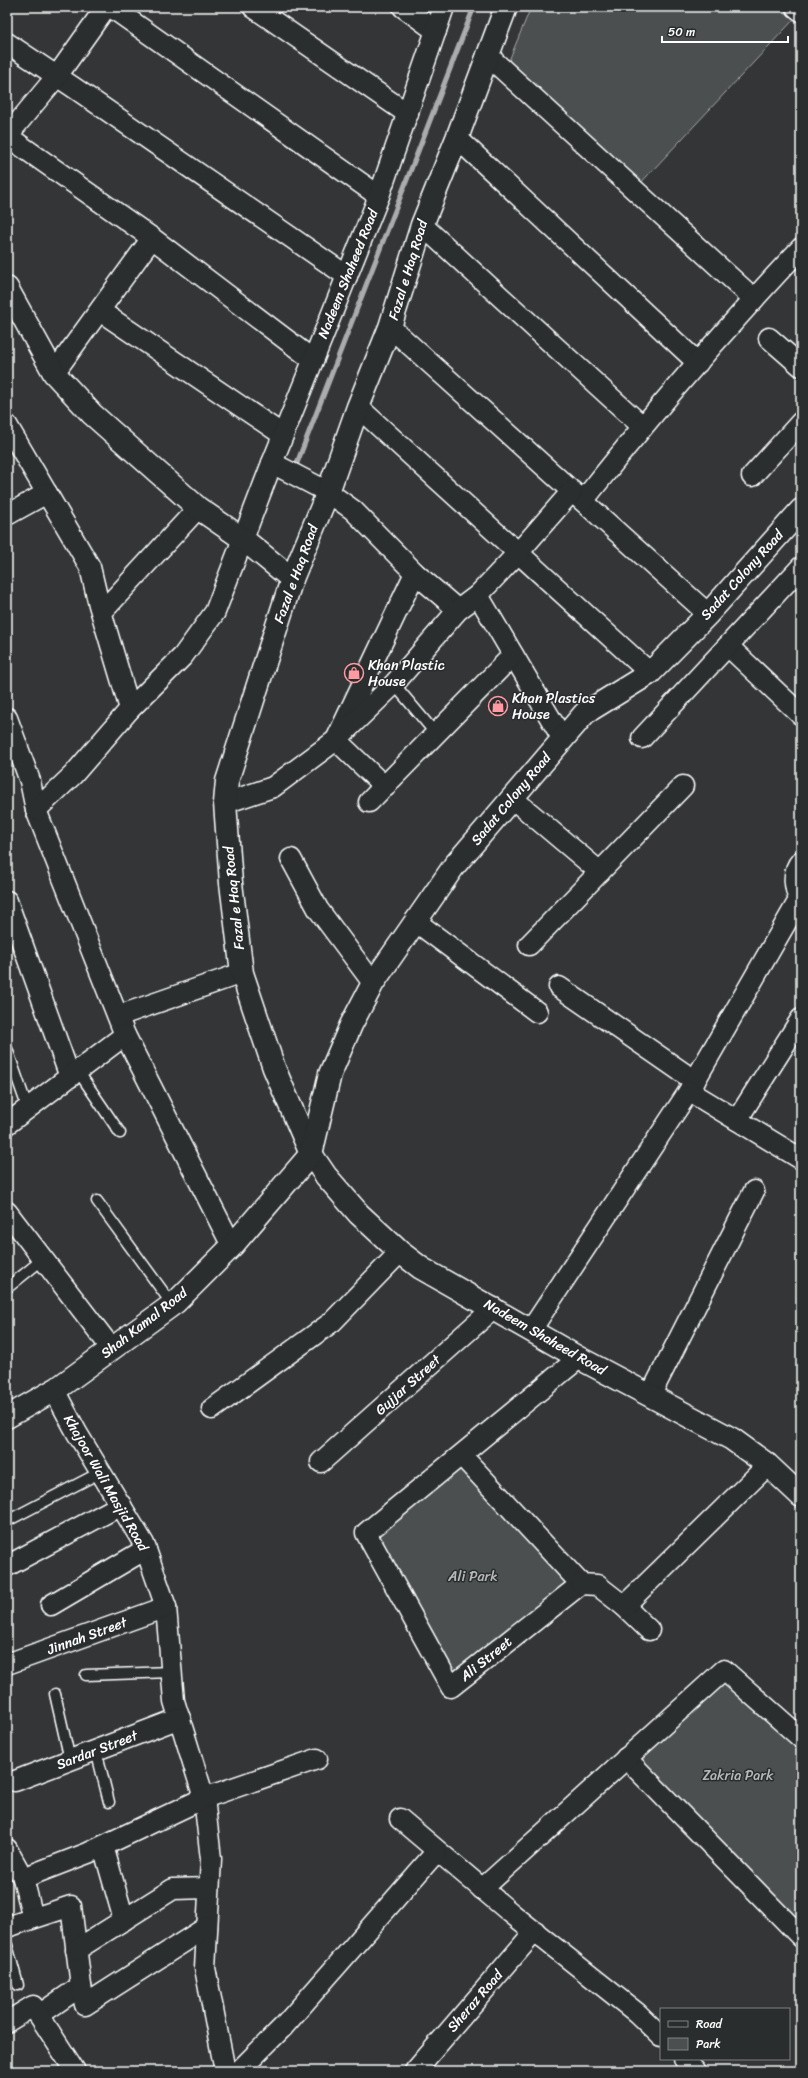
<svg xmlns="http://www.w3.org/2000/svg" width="808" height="2078" viewBox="0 0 808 2078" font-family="Sriracha,sans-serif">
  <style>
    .green { fill: #4c4f50; stroke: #a6a7a8 }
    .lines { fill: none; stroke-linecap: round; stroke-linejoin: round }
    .stream { stroke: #abacad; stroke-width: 5 }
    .lane-casing { stroke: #fff; stroke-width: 13 }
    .street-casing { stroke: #fff; stroke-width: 23 }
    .secondary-casing { stroke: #fff; stroke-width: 25 }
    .lane { stroke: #2a2d2e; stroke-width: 10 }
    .street { stroke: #2a2d2e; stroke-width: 20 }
    .secondary { stroke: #2a2d2e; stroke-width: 22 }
    .labels { text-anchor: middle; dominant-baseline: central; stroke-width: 3; stroke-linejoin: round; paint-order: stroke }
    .street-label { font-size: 14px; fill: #fff; stroke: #2a2d2e }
    .poi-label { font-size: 14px; fill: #fff; stroke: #2a2d2e; text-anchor: start }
    .park-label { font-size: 14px; fill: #b7b9b9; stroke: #2a2d2e }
  </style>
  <rect width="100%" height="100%" fill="#333536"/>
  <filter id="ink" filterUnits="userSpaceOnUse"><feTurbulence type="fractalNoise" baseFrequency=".025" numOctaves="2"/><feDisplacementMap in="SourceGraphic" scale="8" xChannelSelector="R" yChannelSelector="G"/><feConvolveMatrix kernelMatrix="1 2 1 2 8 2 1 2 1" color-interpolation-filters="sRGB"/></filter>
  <g filter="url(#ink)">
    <g class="green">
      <path d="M531 7H789L798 15 636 188 508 63Z"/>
      <path d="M462 1456 581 1584 451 1687 366 1533Z"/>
      <path d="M724 1676 801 1747V1930L634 1759Z"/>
    </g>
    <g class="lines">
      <path class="stream" d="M297 463 474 7"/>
      <g class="lane-casing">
        <g id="lane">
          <path d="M394 684 436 734"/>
          <path d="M7 1049 28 1109"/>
          <path d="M78 1071 120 1133"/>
          <path d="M97 1201 172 1304"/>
          <path d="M7 1288 43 1259"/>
          <path d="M7 1521 101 1472"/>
          <path d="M86 1675 171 1672"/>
          <path d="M55 1694 70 1760"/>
          <path d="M96 1750 109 1802"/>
          <path d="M7 1945 18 1985"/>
        </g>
      </g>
      <g class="street-casing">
        <g id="street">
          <path d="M111 7 379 196"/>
          <path d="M253 7 408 114"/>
          <path d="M403 7 436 31"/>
          <path d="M796 7 801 11"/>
          <path d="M7 43 73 87 347 276"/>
          <path d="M487 55 754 299"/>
          <path d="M7 136 152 238 313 360"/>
          <path d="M7 136 57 76 106 7"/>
          <path d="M457 138 698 363"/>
          <path d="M422 225 642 426"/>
          <path d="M100 311 283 435"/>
          <path d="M390 327 708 614"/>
          <path d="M769 338 801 366"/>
          <path d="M54 373 152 238"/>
          <path d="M358 407 650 673"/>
          <path d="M7 425 90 567 99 605 130 709"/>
          <path d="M272 463 328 492 353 510 415 573 458 610"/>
          <path d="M752 476 801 422"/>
          <path d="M583 501C652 413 725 329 801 248"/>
          <path d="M7 515 47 493"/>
          <path d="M478 595 562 738"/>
          <path d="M102 612 198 508"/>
          <path d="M728 646 801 715"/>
          <path d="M7 718 30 781 36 810 125 1035 232 1246"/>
          <path d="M642 738 801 567"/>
          <path d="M385 787 336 740 415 573"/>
          <path d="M512 798 600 872"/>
          <path d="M369 802 513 655"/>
          <path d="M225 803 273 787 336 740 394 684 458 610 478 595 518 553 572 491"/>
          <path d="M36 810 73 775 130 709 183 656 215 612 272 463 379 196 444 7"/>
          <path d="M291 859 318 909 373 983"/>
          <path d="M7 901 70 1077"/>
          <path d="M415 921 537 1012"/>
          <path d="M529 945 683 786"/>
          <path d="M559 987 695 1081"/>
          <path d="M118 1016 242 973"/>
          <path d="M689 1091 799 900C795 888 791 872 801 861"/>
          <path d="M737 1120 801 1019"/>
          <path d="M7 1124 125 1035"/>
          <path d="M7 1212 112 1349"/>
          <path d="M531 1330 689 1091 801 1159"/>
          <path d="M54 1390 77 1433 144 1544 166 1607 174 1701 204 1798 211 1859 205 1968 225 2071"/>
          <path d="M650 1396 754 1191"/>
          <path d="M212 1409 332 1322 400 1252"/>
          <path d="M462 1456 581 1584 451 1687 366 1533 579 1358"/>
          <path d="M321 1462 494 1308"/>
          <path d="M7 1566 121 1505"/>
          <path d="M581 1584 597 1585 624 1606 649 1630"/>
          <path d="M51 1605 146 1549"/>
          <path d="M624 1606 768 1465"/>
          <path d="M7 1664 166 1607"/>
          <path d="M626 1758 801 1937"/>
          <path d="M15 1781 180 1718"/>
          <path d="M400 1819 511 1913 637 2013 661 2036"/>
          <path d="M103 1846 124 1920"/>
          <path d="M7 1849 23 1878 33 1918"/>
          <path d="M23 1878 88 1853 204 1798 317 1759"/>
          <path d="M482 1889 724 1670 801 1738"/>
          <path d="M7 1927 71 1906 81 1986 39 2015"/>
          <path d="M76 1950 173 1889 209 1888"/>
          <path d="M81 1986 85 2005 207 1927"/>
          <path d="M7 2022 33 2006 75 2071"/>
          <path d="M684 2059 695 2071"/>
          <path d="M239 2071 284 2026 437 1851"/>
          <path d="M415 2071 535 1931"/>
        </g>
      </g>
      <g class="secondary-casing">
        <g id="secondary">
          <path d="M506 7 457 138 422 225 390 327 358 407 328 492 292 579 227 781 225 803 231 883 242 973 274 1068 311 1154 326 1176 359 1214 400 1252 421 1268 579 1358 732 1439 768 1465 801 1496"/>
          <path d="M7 288 54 373 92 414 198 508 243 539 292 579"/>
          <path d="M7 1417 58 1388 176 1302 232 1246 311 1154 330 1074 351 1025 373 983 454 866 585 713 650 673 708 614 801 510"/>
        </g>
      </g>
      <use href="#lane" class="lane"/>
      <use href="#street" class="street"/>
      <use href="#secondary" class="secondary"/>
    </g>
  </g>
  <defs>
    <g id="shop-ring" transform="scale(1)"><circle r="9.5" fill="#2a2d2e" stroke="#ff9aa2" stroke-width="1.5"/><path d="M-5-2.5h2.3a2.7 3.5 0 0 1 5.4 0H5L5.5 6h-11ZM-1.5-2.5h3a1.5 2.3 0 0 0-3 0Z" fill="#ff9aa2"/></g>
  </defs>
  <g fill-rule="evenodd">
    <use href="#shop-ring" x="354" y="673"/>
    <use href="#shop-ring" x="498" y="706"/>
  </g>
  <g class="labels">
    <g class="street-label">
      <text transform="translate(408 270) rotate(-73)">Fazal e Haq Road</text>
      <text transform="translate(348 274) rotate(-68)">Nadeem Shaheed Road</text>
      <text transform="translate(296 574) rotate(-70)">Fazal e Haq Road</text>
      <text transform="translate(742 575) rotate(-48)">Sadat Colony Road</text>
      <text transform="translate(511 799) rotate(-50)">Sadat Colony Road</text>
      <text transform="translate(234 898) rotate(-96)">Fazal e Haq Road</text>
      <text transform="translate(144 1323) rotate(-38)">Shah Kamal Road</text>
      <text transform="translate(545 1337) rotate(30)">Nadeem Shaheed Road</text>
      <text transform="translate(408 1385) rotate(-42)">Gujjar Street</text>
      <text transform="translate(106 1483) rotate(60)">Khajoor Wali Masjid Road</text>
      <text transform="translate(87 1636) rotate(-20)">Jinnah Street</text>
      <text transform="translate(486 1659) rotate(-39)">Ali Street</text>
      <text transform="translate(97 1750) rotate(-21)">Sardar Street</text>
      <text transform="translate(475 2001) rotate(-49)">Sheraz Road</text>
    </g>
    <g class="poi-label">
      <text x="368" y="665">Khan Plastic<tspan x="368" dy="16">House</tspan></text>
      <text x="512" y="698">Khan Plastics<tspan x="512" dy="16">House</tspan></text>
    </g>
    <g class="park-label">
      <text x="473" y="1576">Ali Park</text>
      <text x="738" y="1775">Zakria Park</text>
    </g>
  </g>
  <rect width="808" height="2078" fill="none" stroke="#2a2d2e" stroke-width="24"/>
  <rect x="12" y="12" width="784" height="2054" fill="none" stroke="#fff" stroke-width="1.5" filter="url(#ink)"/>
  <rect x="660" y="2008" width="130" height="52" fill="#2a2d2e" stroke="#7f8182"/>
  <rect x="668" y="2021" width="20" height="6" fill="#2a2d2e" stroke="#7f8182"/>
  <text x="696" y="2028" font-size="12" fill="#ffffff">Road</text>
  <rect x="668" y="2038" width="20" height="12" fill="#4c4f50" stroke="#7f8182"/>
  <text x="696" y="2048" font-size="12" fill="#ffffff">Park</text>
  <path d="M662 36v6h126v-6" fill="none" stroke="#ffffff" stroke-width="2"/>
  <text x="668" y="36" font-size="12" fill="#ffffff" stroke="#2a2d2e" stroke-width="3" paint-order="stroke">50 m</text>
</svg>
